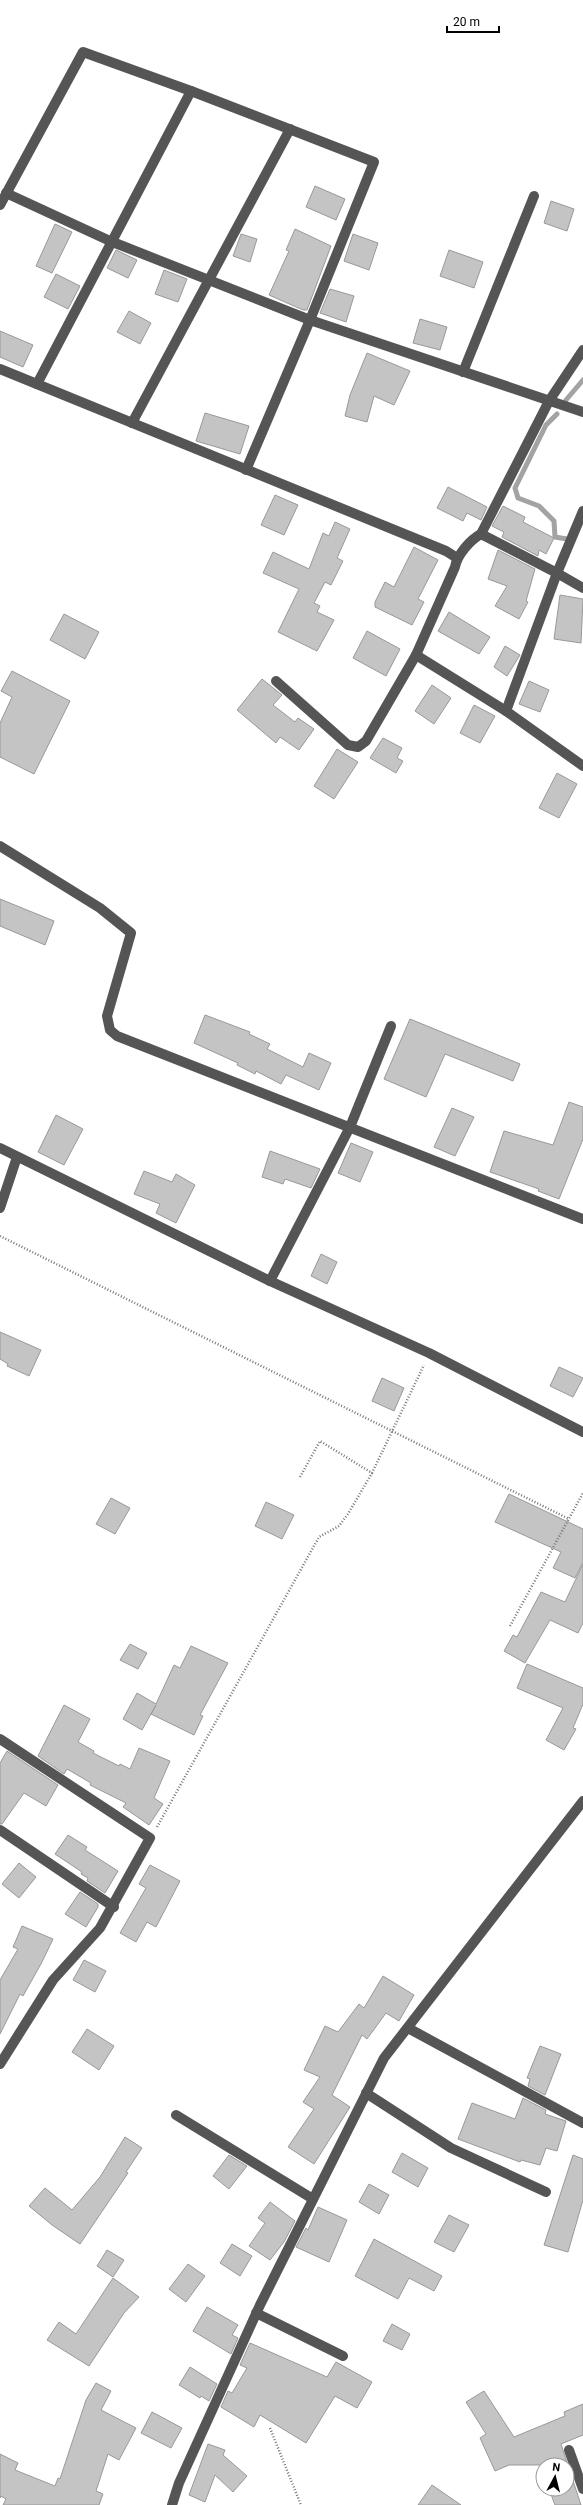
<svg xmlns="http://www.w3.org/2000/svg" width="583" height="2505" viewBox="0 0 583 2505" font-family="Roboto,sans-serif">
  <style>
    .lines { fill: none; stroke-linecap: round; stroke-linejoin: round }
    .stream { stroke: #a3a3a3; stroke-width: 5 }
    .building { fill: #c4c4c4; stroke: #999 }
    .path { stroke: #777; stroke-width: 2.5; stroke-dasharray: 1 2; stroke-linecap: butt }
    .minor { stroke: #555; stroke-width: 10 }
  </style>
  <rect width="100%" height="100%" fill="#fff"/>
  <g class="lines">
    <g class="stream">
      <path d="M566 400 583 380"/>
      <path d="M557 414 546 425 515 488 518 498 539 506 554 521 555 537 567 539"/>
    </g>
  </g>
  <g class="building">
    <path d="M315 186 345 199 336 220 306 207Z"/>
    <path d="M551 201 574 209 567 231 544 223Z"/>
    <path d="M55 224 72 232 52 273 36 266Z"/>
    <path d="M295 229 331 246 307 310H303L269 295 289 251 286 250Z"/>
    <path d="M241 234 257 239 250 262 233 256Z"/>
    <path d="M353 234 378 243 369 270 344 261Z"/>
    <path d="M116 250 137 260 128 278 107 268Z"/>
    <path d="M449 250 483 262 474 288 440 276Z"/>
    <path d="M164 270 187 279 178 302 155 294Z"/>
    <path d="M56 274 80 286 68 309 44 297Z"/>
    <path d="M330 289 354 296 346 322 320 313Z"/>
    <path d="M129 311 151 323 140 344 117 332Z"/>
    <path d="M420 319 447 327 440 350 413 343Z"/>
    <path d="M0 331 33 345 23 367 0 357Z"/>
    <path d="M367 353 410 371 394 405 374 396 367 422 345 416 350 395Z"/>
    <path d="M205 413 249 426 240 454 196 441Z"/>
    <path d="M448 487 487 507 481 520 467 513 463 521 437 508Z"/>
    <path d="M275 495 298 505 284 535 261 525Z"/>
    <path d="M503 506 525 517 523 522 554 538 546 554 539 550 538 556 502 537 504 532 492 526Z"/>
    <path d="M335 522 350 529 337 558 343 561 331 585 325 582 314 603 320 606 317 612 334 620 317 651 278 632 299 589 263 573 273 552 309 569 323 533 329 536Z"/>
    <path d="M414 547 438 560 418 599 424 602 412 625 375 607V602L385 582 394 587Z"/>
    <path d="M498 550 535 569 526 601 528 602 519 619 495 606 507 586 488 579Z"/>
    <path d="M560 595 583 599 581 643 554 639Z"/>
    <path d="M449 612 490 637 479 654 438 631Z"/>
    <path d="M64 614 99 632 85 659 50 640Z"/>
    <path d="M367 631 400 649 386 676 353 658Z"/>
    <path d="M505 646 520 655 507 676 494 667Z"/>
    <path d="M12 671 70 701 34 774 0 757V723L12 697 1 691Z"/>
    <path d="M262 679 282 695 273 705 295 722 298 718 314 729 299 750 280 737 276 743 237 710Z"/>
    <path d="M529 681 549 690 540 712 519 704Z"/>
    <path d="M432 685 451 698 434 724 415 711Z"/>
    <path d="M474 705 495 716 480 743 460 733Z"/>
    <path d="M383 738 402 748 397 758 403 761 396 773 370 758Z"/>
    <path d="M337 749 358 762 334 799 314 786Z"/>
    <path d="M557 773 577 784 559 818 539 808Z"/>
    <path d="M0 899 54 921 45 945 0 926Z"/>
    <path d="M205 1015 250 1032 249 1034 270 1044 267 1049 303 1067 309 1053 331 1063 319 1090 286 1075 281 1084 256 1071 255 1074 237 1065 238 1063 194 1043Z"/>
    <path d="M410 1019 520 1064 513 1081 445 1054 426 1097 384 1079Z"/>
    <path d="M569 1102 583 1107V1139L559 1199 538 1191 539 1189 490 1172 504 1131 553 1145Z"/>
    <path d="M452 1108 474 1117 455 1156 434 1147Z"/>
    <path d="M56 1115 83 1129 64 1165 38 1152Z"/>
    <path d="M351 1143 373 1152 360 1182 338 1173Z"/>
    <path d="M270 1151 320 1169 311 1188 285 1179 283 1184 262 1177Z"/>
    <path d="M144 1171 172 1182 176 1174 195 1185 176 1223 156 1213 160 1204 134 1194Z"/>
    <path d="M321 1254 337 1262 327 1284 311 1276Z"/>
    <path d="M0 1332 41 1350 29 1376 7 1366 8 1364 0 1359Z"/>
    <path d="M559 1367 583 1378 573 1397 550 1386Z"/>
    <path d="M382 1378 404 1388 394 1411 372 1401Z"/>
    <path d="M509 1494 583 1529V1562L575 1578 553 1568 561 1552 495 1522Z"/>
    <path d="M111 1498 130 1508 115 1534 96 1524Z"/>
    <path d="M266 1502 294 1515 282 1539 255 1526Z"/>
    <path d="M583 1564V1623L578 1633 550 1620 525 1663 504 1651 513 1635 517 1637 541 1592 565 1602Z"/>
    <path d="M130 1644 147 1653 138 1669 120 1660Z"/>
    <path d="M191 1646 228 1663 200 1715 203 1716 194 1735 151 1714 156 1705 142 1730 123 1719 137 1693 156 1704 174 1665 180 1668Z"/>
    <path d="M527 1664 583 1688V1704L573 1728 576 1729 564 1750 546 1740 563 1708 517 1688Z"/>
    <path d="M64 1705 90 1719 78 1742 94 1751 93 1753 119 1766 120 1764 130 1769 139 1748 170 1761 154 1798 163 1804 149 1825 123 1807 126 1803 90 1785 91 1783 67 1769 64 1774 38 1756Z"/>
    <path d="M7 1751 58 1785 46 1806 24 1793 2 1824H0V1763Z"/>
    <path d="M68 1835 87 1847 85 1850 118 1871 105 1893 87 1881 88 1878 81 1874 82 1872 55 1854Z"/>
    <path d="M19 1863 36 1877 19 1898 2 1884Z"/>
    <path d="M150 1865 180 1881 156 1927 147 1922 136 1942 120 1933 146 1888 139 1884Z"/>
    <path d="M80 1892 98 1904V1907L86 1927 65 1914Z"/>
    <path d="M22 1926 53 1939 42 1962 23 1996 20 1994 0 2034V1980L18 1949 13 1947Z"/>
    <path d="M84 1960 106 1971 95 1992 73 1980Z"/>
    <path d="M383 1976 414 1995 399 2021 386 2013 367 2039 362 2035 332 2095 350 2107 314 2164 288 2147 314 2109 303 2102 320 2077 304 2070 325 2026 338 2032 359 2004 364 2008Z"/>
    <path d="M87 2029 114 2046 99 2070 72 2052Z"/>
    <path d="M540 2046 561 2054 545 2095 528 2086 530 2079 527 2078Z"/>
    <path d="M523 2098 546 2110 545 2114 566 2121 557 2151 546 2148 540 2165 521 2160 520 2162 458 2139 472 2103 515 2119Z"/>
    <path d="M125 2137 142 2148 126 2172 128 2173 80 2244 52 2225 29 2206 45 2188 72 2210 100 2177Z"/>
    <path d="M402 2153 428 2168 418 2187 392 2172Z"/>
    <path d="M229 2155 247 2166 229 2189 213 2176Z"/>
    <path d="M573 2155 583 2159V2200L568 2252 544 2245Z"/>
    <path d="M369 2184 389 2195 379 2214 359 2202Z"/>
    <path d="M270 2202 295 2221 284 2242 270 2260 249 2246 265 2223 258 2218Z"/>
    <path d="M318 2207 347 2220 329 2262 296 2247 306 2228 308 2230Z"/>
    <path d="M449 2215 469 2225 454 2252 434 2242Z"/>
    <path d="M374 2239 442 2276 434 2291 409 2278 398 2299 355 2276Z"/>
    <path d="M232 2244 252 2256 240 2276 220 2263Z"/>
    <path d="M107 2250 124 2260 113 2277 97 2266Z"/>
    <path d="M188 2264 205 2276 186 2302 169 2289Z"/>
    <path d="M113 2278 139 2297 124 2313 89 2366 47 2340 59 2322 76 2334Z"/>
    <path d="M207 2307 238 2325 232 2335 238 2338 231 2354 193 2331Z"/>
    <path d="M392 2324 410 2334 402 2350 383 2341Z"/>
    <path d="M250 2343 327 2377 336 2362 372 2382 357 2408 335 2396 306 2443 260 2415 254 2427 221 2407 228 2391 232 2393 247 2368 240 2365Z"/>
    <path d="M190 2367 217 2384 209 2401 201 2396 200 2398 179 2385Z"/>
    <path d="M96 2383 111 2391 101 2410 136 2428 119 2460 108 2454 96 2491 103 2494 99 2505H3L6 2499 1 2496 0 2498V2454L18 2463 15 2470 55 2486 58 2478 60 2479 86 2400Z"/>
    <path d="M484 2391 514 2437 565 2416 564 2412 583 2404V2435L561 2444 581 2505H555L549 2489H567V2465H543V2470L541 2465H509L495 2471 480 2438 486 2434 466 2402Z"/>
    <path d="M152 2412 182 2428 171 2448 141 2433Z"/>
    <path d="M208 2444 225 2450 223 2455 247 2476 233 2492 215 2475 205 2502 189 2495Z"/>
    <path d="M432 2485 461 2505H418Z"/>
  </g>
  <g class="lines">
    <g class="path">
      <path d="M0 1236 569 1519"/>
      <path d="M300 1477 320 1441 372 1473 424 1365"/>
      <path d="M510 1626 583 1493"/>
      <path d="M157 1827 319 1537 339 1526 348 1514 372 1473"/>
      <path d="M270 2428 301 2505"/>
    </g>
    <g class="minor">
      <path d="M6 193 110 241 310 320 374 162 191 91"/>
      <path d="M0 205 83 52 191 91 37 384"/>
      <path d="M0 369 446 551 457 558"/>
      <path d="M463 372 534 196"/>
      <path d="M132 423 290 129"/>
      <path d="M246 470 310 320 583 412"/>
      <path d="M583 511 557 573 583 588"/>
      <path d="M481 534 549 401 583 350"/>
      <path d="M416 655 506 711 583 766"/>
      <path d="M276 681 348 745 358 747 366 741 416 655 455 567C457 555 470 540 481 534L557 573 506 711"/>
      <path d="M0 846 100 908 131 933 107 1016 110 1030 117 1036 583 1219"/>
      <path d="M0 1148 270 1281 429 1353 583 1432"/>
      <path d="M0 1208 17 1157"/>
      <path d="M270 1281 350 1127 391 1026"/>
      <path d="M0 1739 150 1838 100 1928 53 1980 0 2064"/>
      <path d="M0 1830 114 1907"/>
      <path d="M408 2028 583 2123"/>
      <path d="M366 2093 451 2148 546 2192"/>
      <path d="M176 2115 313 2199"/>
      <path d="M256 2313 343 2356"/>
      <path d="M569 2450 583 2489"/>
      <path d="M172 2505 179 2483 260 2305 384 2058 583 1801"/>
    </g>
  </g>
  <g transform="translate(555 2477) rotate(7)"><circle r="19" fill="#ffffff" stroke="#999999"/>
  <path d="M0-3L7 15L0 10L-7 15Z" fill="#000000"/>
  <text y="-6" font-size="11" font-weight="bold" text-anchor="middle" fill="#000000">N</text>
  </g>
  <path d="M447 26v6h52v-6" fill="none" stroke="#000000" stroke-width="2"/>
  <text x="453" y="26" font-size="12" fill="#000000" stroke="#ffffff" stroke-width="3" paint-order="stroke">20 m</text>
</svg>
